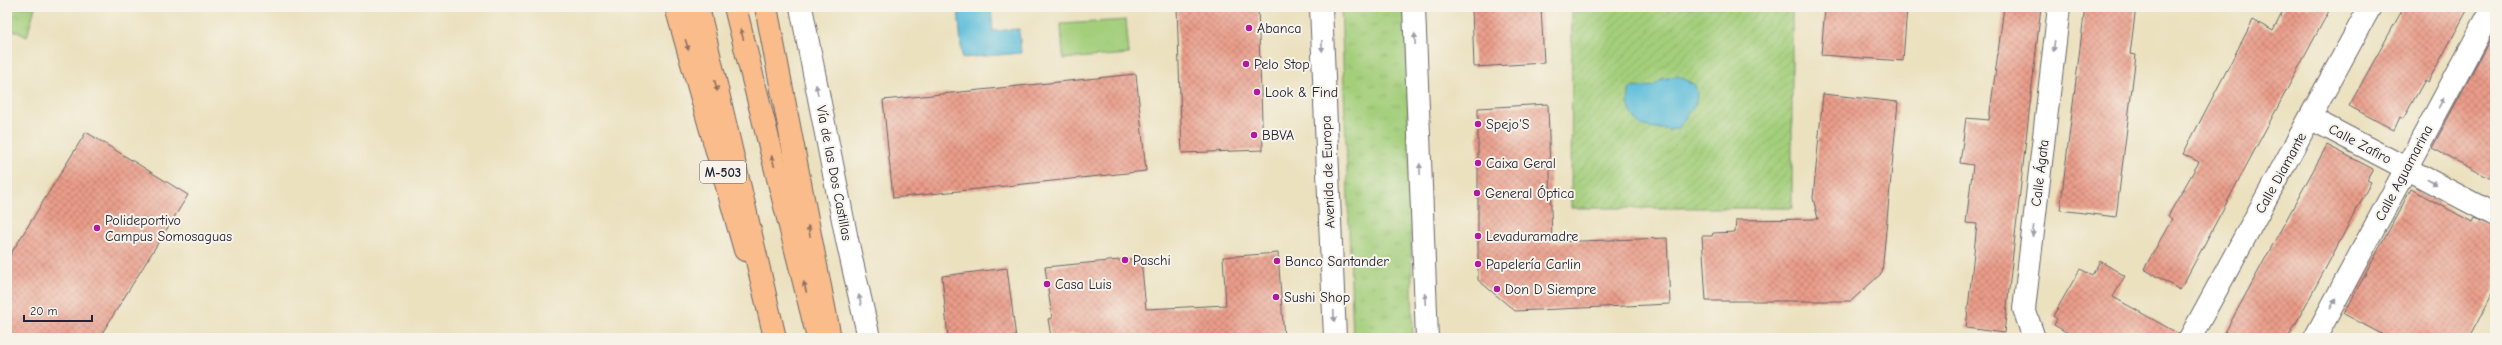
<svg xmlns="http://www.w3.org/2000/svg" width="2502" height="345" viewBox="0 0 2502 345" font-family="'Comic Neue',sans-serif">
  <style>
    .grass { fill: #a3ce7a; stroke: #62785a }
    .park { fill: url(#park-tufts); stroke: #62785a }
    .garden { fill: url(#garden-furrows); stroke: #62785a }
    .water { fill: #5cbdda; stroke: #3f708a }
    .building { fill: url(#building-cross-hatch) }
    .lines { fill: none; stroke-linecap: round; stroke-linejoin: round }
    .minor-casing { stroke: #686569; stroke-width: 24 }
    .tertiary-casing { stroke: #686569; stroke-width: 24 }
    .trunk-casing { stroke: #686569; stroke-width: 24 }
    .motorway-casing { stroke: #686569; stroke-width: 24 }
    .minor { stroke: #fff; stroke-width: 22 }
    .tertiary { stroke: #fff; stroke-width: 22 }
    .trunk { stroke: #f9bc8a; stroke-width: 22 }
    .motorway { stroke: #f9bc8a; stroke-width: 22 }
    .oneway { fill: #8e6f62 }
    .oneway2 { fill: #9c9ca7 }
    .poi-dot { fill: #b5179e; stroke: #f7f3e8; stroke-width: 1.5 }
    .labels { text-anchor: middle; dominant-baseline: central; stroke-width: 4; stroke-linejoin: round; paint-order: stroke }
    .shield { fill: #f7f3e8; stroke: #62616f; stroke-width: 1 }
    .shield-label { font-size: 13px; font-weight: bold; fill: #22223b }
    .poi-label { font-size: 14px; fill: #22223b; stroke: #f7f3e8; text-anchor: start }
    .street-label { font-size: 14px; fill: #22223b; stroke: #f7f3e8 }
  </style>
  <defs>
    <pattern id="park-tufts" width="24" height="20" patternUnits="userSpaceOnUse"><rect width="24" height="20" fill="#a3ce7a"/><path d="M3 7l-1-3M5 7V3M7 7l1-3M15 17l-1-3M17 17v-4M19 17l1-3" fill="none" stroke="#8cb16a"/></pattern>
    <pattern id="garden-furrows" width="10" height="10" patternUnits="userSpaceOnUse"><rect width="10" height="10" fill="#a3ce7a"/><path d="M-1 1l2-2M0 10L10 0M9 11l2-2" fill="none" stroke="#8cb16a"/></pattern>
    <pattern id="building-cross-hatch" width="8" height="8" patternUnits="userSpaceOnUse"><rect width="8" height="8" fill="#ea9c89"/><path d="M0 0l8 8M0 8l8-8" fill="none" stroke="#bd7f71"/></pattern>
  </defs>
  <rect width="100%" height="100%" fill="#f7f3e8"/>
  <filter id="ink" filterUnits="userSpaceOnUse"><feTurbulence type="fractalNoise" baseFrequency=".025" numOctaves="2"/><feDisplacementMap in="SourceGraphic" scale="8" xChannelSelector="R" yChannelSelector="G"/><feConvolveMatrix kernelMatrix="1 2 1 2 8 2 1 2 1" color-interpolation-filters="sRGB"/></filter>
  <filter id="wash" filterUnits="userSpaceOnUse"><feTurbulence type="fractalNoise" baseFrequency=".012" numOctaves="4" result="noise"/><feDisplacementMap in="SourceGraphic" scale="16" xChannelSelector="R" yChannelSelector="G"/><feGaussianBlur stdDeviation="0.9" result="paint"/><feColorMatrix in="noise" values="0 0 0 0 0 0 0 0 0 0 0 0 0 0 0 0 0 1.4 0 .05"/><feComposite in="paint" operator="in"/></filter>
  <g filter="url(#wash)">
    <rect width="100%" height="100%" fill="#ebe1bf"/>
    <path class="grass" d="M1126 20 1129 54 1063 59 1061 24Z"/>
    <g class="park">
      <path d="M7 7H35L27 37 7 27Z"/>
      <path d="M1341 7H1407L1413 338H1353Z"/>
    </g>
    <path class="garden" d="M1572 7H1792V208H1571Z"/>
    <g class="water">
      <path d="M958 7H991L993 31 1019 29 1021 53 962 58Z"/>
      <path d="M1678 76 1695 85C1702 106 1688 110 1680 127L1670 130 1642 126C1629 113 1626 106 1630 88L1654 86 1662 79Z"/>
    </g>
    <g id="blocks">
      <g class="building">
        <path d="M1177 7H1258L1263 150 1182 153Z"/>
        <path d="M1472 7H1541L1544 63 1474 67Z"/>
        <path d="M1825 7H1907L1903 61 1821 55Z"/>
        <path d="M2004 7H2041L2004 333 1966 328 1977 224 1966 223 1973 165 1960 163 1966 118 1989 120Z"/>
        <path d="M2085 7H2136L2130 54 2136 55 2116 217 2060 210Z"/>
        <path d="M2285 7H2331L2180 290 2144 269 2172 219 2168 216 2199 162 2183 154 2253 20 2273 31Z"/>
        <path d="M2404 7H2469L2428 82 2425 80 2403 119 2400 117 2394 130 2349 106Z"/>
        <path d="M2495 30V181L2432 148Z"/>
        <path d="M1136 74 1146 171 893 198 883 100Z"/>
        <path d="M1823 94 1898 102 1882 273 1851 301H1706L1702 236H1712L1713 233 1735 232 1736 220 1818 219 1813 198Z"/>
        <path d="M1548 104 1552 242 1667 238 1670 304 1515 311 1478 280V108Z"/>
        <path d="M86 132 188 195 99 338H7V260Z"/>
        <path d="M2327 145 2373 169 2367 180 2371 182 2330 260 2288 338H2222Z"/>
        <path d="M2411 189 2472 222 2474 218 2495 227V289L2469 338H2389L2344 314Z"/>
        <path d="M1278 253 1284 338H1081L1080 333 1051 337 1048 319 1052 318 1045 267 1141 258 1146 309 1226 305 1223 257Z"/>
        <path d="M2100 261 2125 276 2113 297 2179 334 2178 338H2076L2054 325 2057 319 2053 316 2080 269 2092 275Z"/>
        <path d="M1007 268 1016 338H948L942 276Z"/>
      </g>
    </g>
  </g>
  <g filter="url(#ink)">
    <use href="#blocks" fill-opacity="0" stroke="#686569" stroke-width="1"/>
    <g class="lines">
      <g class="minor-casing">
        <g id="minor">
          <path d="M801 7 847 240 869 338"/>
          <path d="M2310 118 2495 215"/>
          <path d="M2034 338 2024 309 2059 7"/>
          <path d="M2190 338 2370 7"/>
          <path d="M2315 338 2493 7"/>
        </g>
      </g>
      <g class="tertiary-casing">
        <g id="tertiary">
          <path d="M1321 7 1335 338"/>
          <path d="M1414 7 1427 338"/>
        </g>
      </g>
      <g class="trunk-casing">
        <g id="trunk">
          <path d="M676 7 745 250"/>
          <path d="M766 7 830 338"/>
        </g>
      </g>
      <g class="motorway-casing">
        <g id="motorway">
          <path d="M698 7 775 338"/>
          <path d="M735 7 818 338"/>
        </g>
      </g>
      <use href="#minor" class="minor"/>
      <use href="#tertiary" class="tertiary"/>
      <use href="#trunk" class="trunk"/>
      <use href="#motorway" class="motorway"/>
    </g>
    <defs><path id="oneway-solid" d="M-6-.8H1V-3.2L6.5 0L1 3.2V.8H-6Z"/></defs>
    <g class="oneway">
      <use href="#oneway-solid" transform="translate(742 34) rotate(-104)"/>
      <use href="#oneway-solid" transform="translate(687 45) rotate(74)"/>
      <use href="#oneway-solid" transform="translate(716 86) rotate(77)"/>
      <use href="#oneway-solid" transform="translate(773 161) rotate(-104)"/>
      <use href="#oneway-solid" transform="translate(809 231) rotate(-101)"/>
      <use href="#oneway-solid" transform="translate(805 287) rotate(-104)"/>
    </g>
    <g class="oneway2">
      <use href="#oneway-solid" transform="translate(1415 39) rotate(-92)"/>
      <use href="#oneway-solid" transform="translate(1322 46) rotate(88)"/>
      <use href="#oneway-solid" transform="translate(2054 46) rotate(97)"/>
      <use href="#oneway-solid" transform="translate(817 90) rotate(-101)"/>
      <use href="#oneway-solid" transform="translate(2441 103) rotate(-62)"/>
      <use href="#oneway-solid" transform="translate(1420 169) rotate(-92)"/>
      <use href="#oneway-solid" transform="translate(2432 182) rotate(28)"/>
      <use href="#oneway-solid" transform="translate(2033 231) rotate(97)"/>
      <use href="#oneway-solid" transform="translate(1425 299) rotate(-93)"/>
      <use href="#oneway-solid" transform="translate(860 300) rotate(-103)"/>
      <use href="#oneway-solid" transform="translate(2333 304) rotate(-61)"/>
      <use href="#oneway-solid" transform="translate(1334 316) rotate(88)"/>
    </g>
  </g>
  <g class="poi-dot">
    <circle cx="1249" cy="28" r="4"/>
    <circle cx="1246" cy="64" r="4"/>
    <circle cx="1257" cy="92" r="4"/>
    <circle cx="1478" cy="124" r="4"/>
    <circle cx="1254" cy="135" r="4"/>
    <circle cx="1478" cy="163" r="4"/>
    <circle cx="1477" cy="193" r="4"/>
    <circle cx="97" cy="228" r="4"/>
    <circle cx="1478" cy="236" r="4"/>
    <circle cx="1125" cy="260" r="4"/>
    <circle cx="1277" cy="261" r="4"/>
    <circle cx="1478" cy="264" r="4"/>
    <circle cx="1047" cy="284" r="4"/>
    <circle cx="1497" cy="289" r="4"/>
    <circle cx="1276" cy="297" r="4"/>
  </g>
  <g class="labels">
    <rect class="shield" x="700" y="161" width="46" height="22" rx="3"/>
    <g class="shield-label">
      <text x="723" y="172">M-503</text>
    </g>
    <g class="poi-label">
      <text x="1257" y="28">Abanca</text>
      <text x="1254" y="64">Pelo Stop</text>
      <text x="1265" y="92">Look &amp; Find</text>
      <text x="1486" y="124">Spejo'S</text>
      <text x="1262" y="135">BBVA</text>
      <text x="1486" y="163">Caixa Geral</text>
      <text x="1485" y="193">General Óptica</text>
      <text x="105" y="220">Polideportivo<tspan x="105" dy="16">Campus Somosaguas</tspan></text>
      <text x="1486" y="236">Levaduramadre</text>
      <text x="1133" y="260">Paschi</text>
      <text x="1285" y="261">Banco Santander</text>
      <text x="1486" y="264">Papelería Carlin</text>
      <text x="1055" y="284">Casa Luis</text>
      <text x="1505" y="289">Don D Siempre</text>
      <text x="1284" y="297">Sushi Shop</text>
    </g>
    <g class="street-label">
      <text transform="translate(2360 144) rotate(28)">Calle Zafiro</text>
      <text transform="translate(1328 172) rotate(-92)">Avenida de Europa</text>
      <text transform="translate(834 173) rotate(79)">Vía de las Dos Castillas</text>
      <text transform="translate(2040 173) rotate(-83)">Calle Ágata</text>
      <text transform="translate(2281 173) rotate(-61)">Calle Diamante</text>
      <text transform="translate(2404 173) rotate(-62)">Calle Aguamarina</text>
    </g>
  </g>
  <rect width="2502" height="345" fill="none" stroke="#f7f3e8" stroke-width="24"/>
  <path d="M24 315v6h68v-6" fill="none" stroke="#22223b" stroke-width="2"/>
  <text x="30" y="315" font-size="12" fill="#22223b" stroke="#f7f3e8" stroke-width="3" paint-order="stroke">20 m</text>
</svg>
